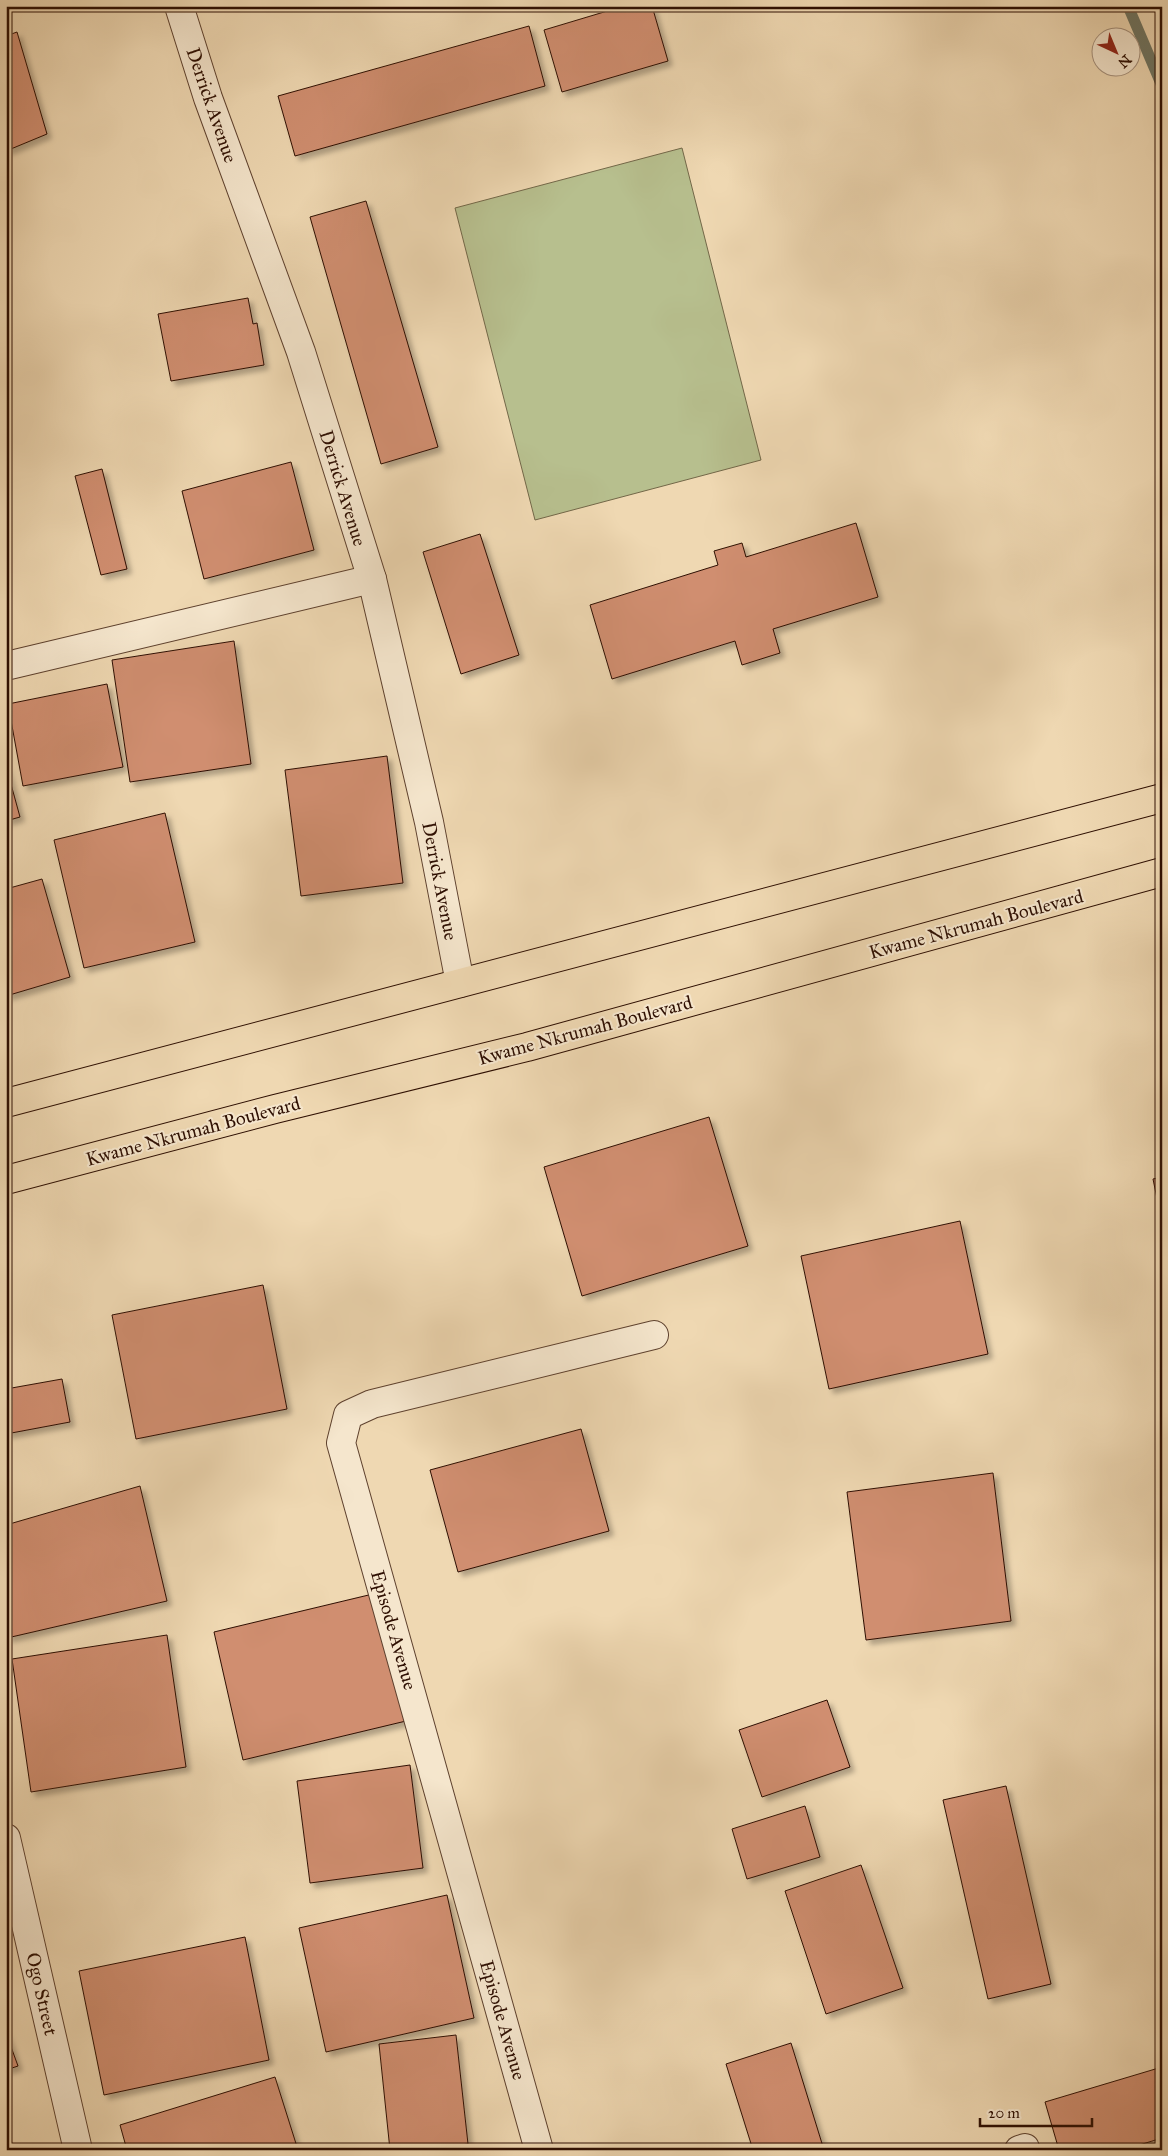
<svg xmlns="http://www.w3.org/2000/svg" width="1168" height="2156" viewBox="0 0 1168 2156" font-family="'IM FELL Great Primer',serif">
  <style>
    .green { fill: #b7bf8e; stroke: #726748 }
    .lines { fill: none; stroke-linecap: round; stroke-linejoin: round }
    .stream { stroke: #6f7664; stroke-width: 11 }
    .building { fill: #d08e70; stroke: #2e0f02; filter: url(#shadow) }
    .street-casing { stroke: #5e412e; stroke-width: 30 }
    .highway-casing { stroke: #2e0f02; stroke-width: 30 }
    .street { stroke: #f5e6cd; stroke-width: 28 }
    .highway { stroke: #efd8b2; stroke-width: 28 }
    .labels { text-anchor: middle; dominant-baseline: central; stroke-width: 4; stroke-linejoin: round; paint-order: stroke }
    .street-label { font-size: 19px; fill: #2e0f02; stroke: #f5e6cd }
  </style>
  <defs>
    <filter id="shadow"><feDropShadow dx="4.5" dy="4.5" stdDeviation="2.5" flood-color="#0004"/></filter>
  </defs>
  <rect width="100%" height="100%" fill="#efd8b2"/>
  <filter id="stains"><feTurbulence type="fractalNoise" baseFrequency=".004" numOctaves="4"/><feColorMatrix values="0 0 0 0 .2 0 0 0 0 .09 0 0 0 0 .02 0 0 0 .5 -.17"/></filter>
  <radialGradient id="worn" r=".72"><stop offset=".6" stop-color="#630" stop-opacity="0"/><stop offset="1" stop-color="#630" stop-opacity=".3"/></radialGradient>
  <path class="green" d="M682 148 761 460 535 520 455 208Z"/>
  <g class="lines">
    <path class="stream" d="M1128 6 1162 86"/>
  </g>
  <g class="building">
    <path d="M624 6H652L668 61 562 92 544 30Z"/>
    <path d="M529 26 545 86 295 156 278 96Z"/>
    <path d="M17 32 47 134 6 151V36Z"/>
    <path d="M366 201 438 447 381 464 310 217Z"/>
    <path d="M248 298 253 324 257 323 264 365 171 381 158 314Z"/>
    <path d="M291 462 314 550 204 579 182 491Z"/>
    <path d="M102 469 127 569 101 575 75 476Z"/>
    <path d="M856 523 878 597 773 629 780 653 742 665 735 641 612 679 590 605 718 565 714 551 742 543 746 557Z"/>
    <path d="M480 534 519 655 461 674 423 552Z"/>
    <path d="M234 641 251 764 130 782 112 660Z"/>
    <path d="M107 684 123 767 23 786 8 704Z"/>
    <path d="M387 756 403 883 301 896 285 770Z"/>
    <path d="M6 766 20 817 6 821Z"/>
    <path d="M165 813 195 942 84 968 54 840Z"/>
    <path d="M42 879 70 977 6 996V889Z"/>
    <path d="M709 1117 748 1246 582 1296 544 1167Z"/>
    <path d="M1162 1177V1223L1153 1179Z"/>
    <path d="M960 1221 988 1354 829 1389 801 1256Z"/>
    <path d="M263 1285 287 1409 136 1439 112 1315Z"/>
    <path d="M62 1379 70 1422 6 1434V1389Z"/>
    <path d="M581 1429 609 1531 458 1572 430 1470Z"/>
    <path d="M993 1473 1011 1621 866 1640 847 1492Z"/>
    <path d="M140 1486 167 1601 7 1638 6 1525Z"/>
    <path d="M377 1593 406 1721 243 1760 214 1632Z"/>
    <path d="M167 1635 186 1767 31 1792 12 1659Z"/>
    <path d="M827 1700 850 1767 762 1797 739 1730Z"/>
    <path d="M410 1765 423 1868 310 1883 297 1781Z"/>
    <path d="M1006 1786 1051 1984 988 1999 943 1800Z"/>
    <path d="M805 1806 820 1857 747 1879 732 1829Z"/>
    <path d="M861 1865 903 1988 826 2014 785 1891Z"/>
    <path d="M447 1895 474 2018 326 2052 299 1928Z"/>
    <path d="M245 1937 269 2060 104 2095 79 1971Z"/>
    <path d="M6 2033 18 2066 6 2070Z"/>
    <path d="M456 2035 468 2144 421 2150H390L379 2044Z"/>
    <path d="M791 2043 824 2150H753L726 2064Z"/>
    <path d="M1162 2067V2138L1123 2150H1059L1045 2102Z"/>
    <path d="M275 2077 298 2150H127L120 2125Z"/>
  </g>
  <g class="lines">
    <g class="street-casing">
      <g id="street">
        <path d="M179 6 208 98 301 352 372 579 429 822 460 983"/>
        <path d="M6 666 372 579"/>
        <path d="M6 1838 78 2150"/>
        <path d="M539 2150 341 1443 348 1415 372 1404 654 1335"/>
        <path d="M1019 2150 1025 2148"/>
      </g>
    </g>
    <g class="highway-casing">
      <g id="highway">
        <path d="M6 1103 1162 798"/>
        <path d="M6 1180 275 1109 527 1047 1162 872"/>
      </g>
    </g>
    <use href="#street" class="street"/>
    <use href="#highway" class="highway"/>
  </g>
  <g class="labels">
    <g class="street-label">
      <text transform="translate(212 105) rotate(71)">Derrick Avenue</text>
      <text transform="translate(343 488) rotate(73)">Derrick Avenue</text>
      <text transform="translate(440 881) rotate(79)">Derrick Avenue</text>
      <text transform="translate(976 924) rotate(-15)">Kwame Nkrumah Boulevard</text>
      <text transform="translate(585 1030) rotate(-15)">Kwame Nkrumah Boulevard</text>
      <text transform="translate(193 1131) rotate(-15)">Kwame Nkrumah Boulevard</text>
      <text transform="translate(394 1630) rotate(74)">Episode Avenue</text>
      <text transform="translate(42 1994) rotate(77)">Ogo Street</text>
      <text transform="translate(503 2020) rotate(74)">Episode Avenue</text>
    </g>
  </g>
  <rect width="1168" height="2156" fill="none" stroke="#efd8b2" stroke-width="25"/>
  <rect x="8" y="8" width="1153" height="2141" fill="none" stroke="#2e0f02" stroke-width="2.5"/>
  <rect x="12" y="12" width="1143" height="2131" fill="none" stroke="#2e0f02"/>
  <g transform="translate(1116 52) rotate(136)"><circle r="24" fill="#f5e6cd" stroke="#a5907c"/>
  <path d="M0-4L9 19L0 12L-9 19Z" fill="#8f2418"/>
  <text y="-8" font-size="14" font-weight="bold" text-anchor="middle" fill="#2e0f02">N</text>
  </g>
  <path d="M980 2118v8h112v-8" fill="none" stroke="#2e0f02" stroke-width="2.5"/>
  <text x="988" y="2118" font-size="15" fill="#2e0f02" stroke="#f5e6cd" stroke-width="4" paint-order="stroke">20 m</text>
  <rect width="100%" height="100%" filter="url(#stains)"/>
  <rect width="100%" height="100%" fill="url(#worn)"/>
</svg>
